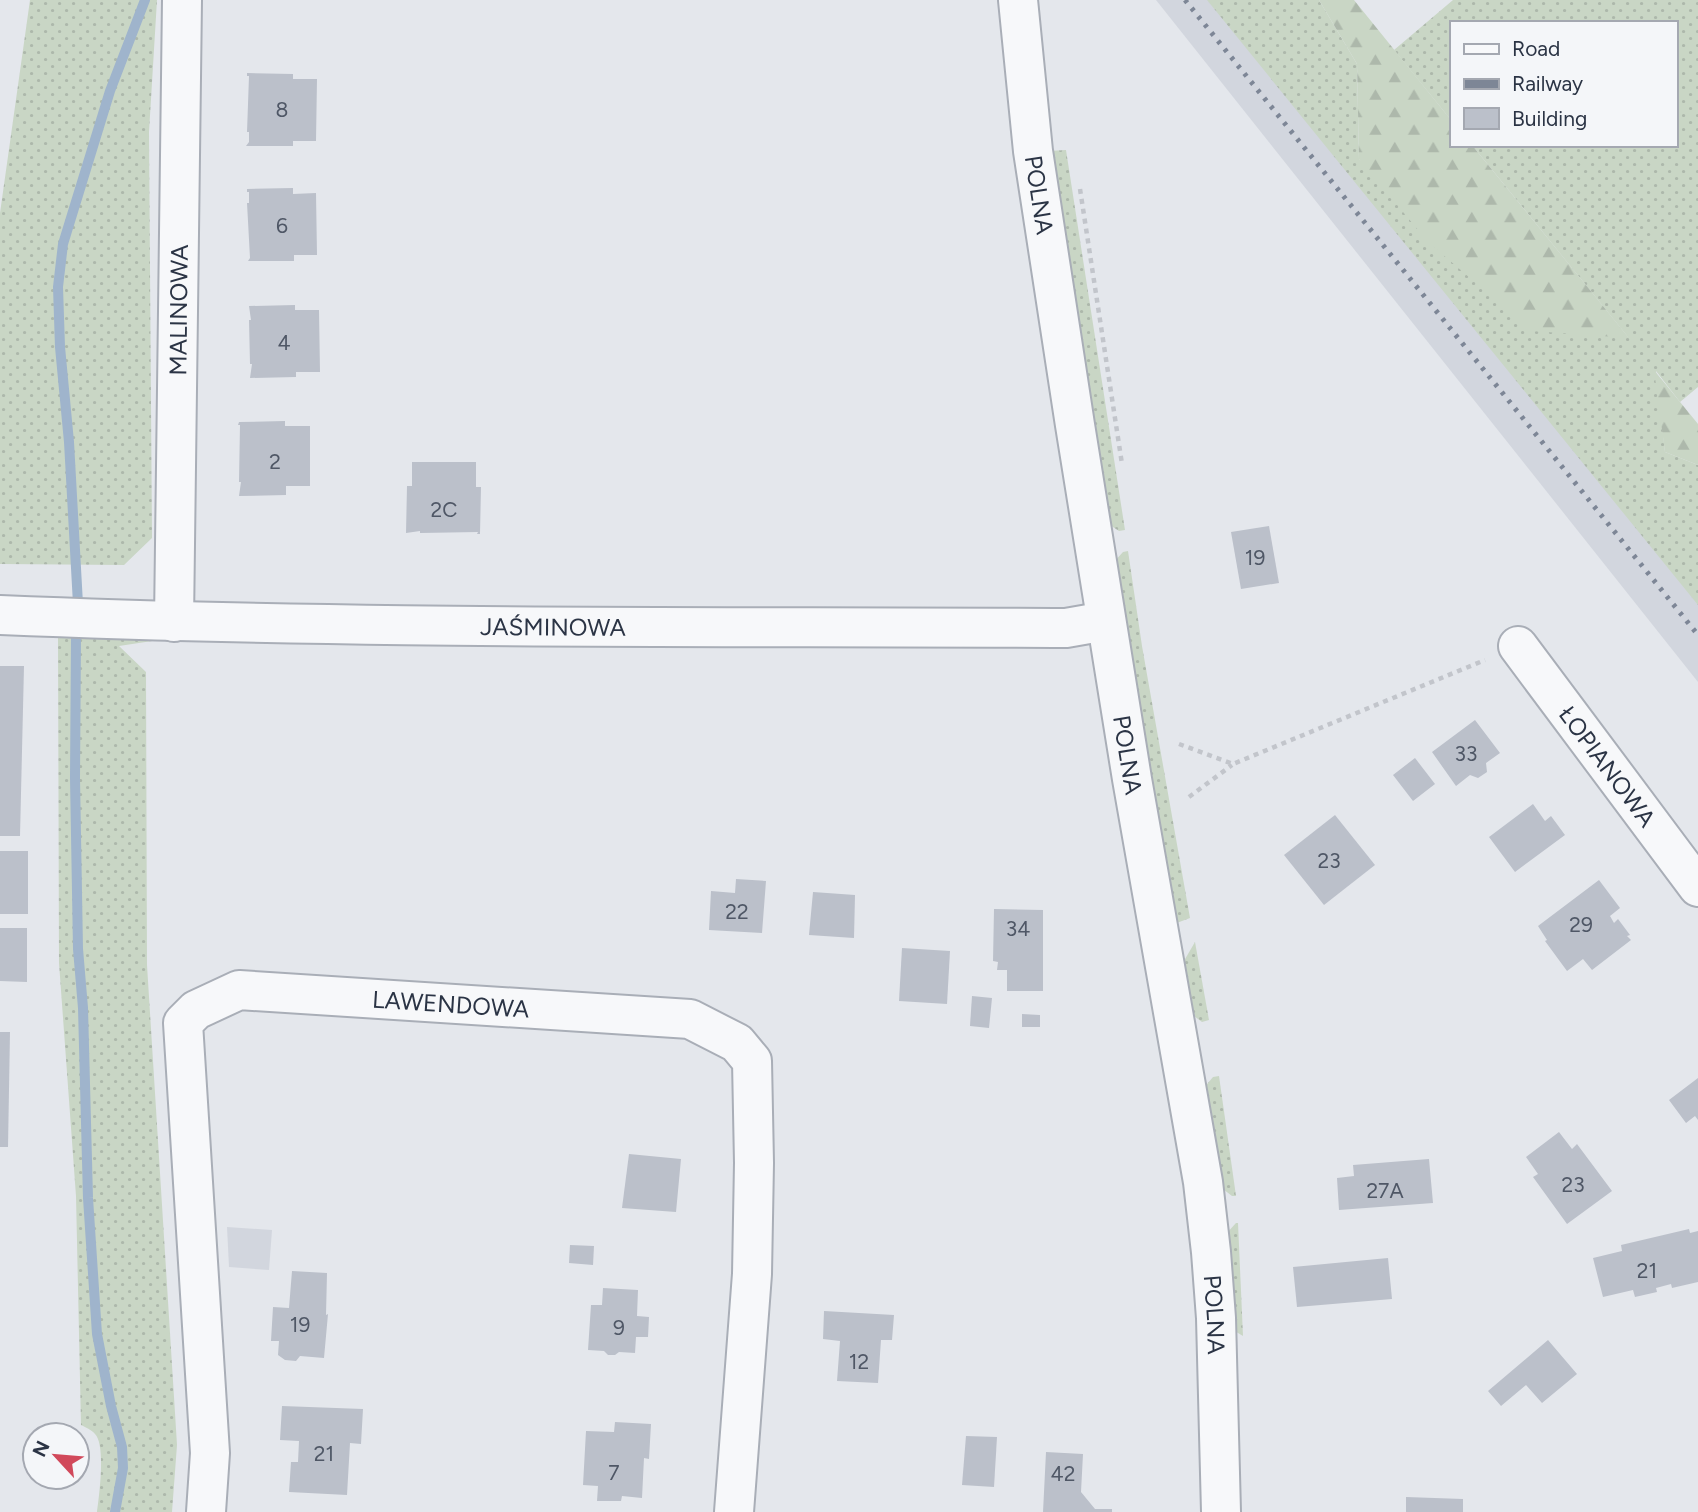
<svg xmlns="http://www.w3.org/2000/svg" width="1698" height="1512" viewBox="0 0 1698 1512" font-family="Figtree,sans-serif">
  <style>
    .built { fill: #d2d6de }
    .grass { fill: url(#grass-dots) }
    .forest { fill: url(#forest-firs) }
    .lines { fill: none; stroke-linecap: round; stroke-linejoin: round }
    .stream { stroke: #9fb4cc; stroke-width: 10 }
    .building { fill: #bbc0ca }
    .minor-casing { stroke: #a9aeb7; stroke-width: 42 }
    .path { stroke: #c2c5cb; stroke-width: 4.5; stroke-dasharray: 5 5; stroke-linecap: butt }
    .minor { stroke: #f7f8fa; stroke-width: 38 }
    .rail { stroke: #7d8696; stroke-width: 5; stroke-dasharray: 3.5 7; stroke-linecap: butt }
    .labels { text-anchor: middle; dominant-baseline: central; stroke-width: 6; stroke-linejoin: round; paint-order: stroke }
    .number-label { font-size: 21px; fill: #4f5766 }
    .street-label { font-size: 24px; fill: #2b3445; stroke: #f4f6f9 }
  </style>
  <defs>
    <pattern id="grass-dots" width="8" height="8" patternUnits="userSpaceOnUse" patternTransform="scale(1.75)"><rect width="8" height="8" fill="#c9d6c5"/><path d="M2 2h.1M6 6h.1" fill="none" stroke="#adb8ab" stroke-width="1.8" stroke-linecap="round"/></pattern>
    <pattern id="forest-firs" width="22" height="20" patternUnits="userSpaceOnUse" patternTransform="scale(1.75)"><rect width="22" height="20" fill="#c9d6c5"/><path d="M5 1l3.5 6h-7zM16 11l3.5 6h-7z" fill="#adb8ab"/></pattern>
  </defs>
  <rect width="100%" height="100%" fill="#e4e7ec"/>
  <g class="built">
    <path d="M1156 0H1216L1698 586V682Z"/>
    <path d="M227 1227 272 1230 269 1270 229 1267Z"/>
  </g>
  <g class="grass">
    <path d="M30 0H157L149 132 152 538 124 565 0 564V213Z"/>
    <path d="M1207 0H1319L1357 64 1359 159 1628 337 1472 145H1675V23H1451V120L1394 50 1453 0H1698V387L1680 402 1656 371 1665 452 1698 465V605Z"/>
    <path d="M1066 150 1125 530 1119 531 1107 523 1049 151Z"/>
    <path d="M1128 551 1142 646 1190 918 1174 924 1113 563 1123 552Z"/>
    <path d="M58 638H172L119 646 146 672 147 965 177 1445 172 1512H97C99 1497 106 1445 95 1434 92 1430 85 1427 81 1425L76 1196 59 963Z"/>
    <path d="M1195 942 1209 1020 1202 1022 1190 1013 1181 966Z"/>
    <path d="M1219 1076 1236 1196H1232L1219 1186 1203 1089 1213 1077Z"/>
    <path d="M1236 1223H1238L1243 1336 1233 1330 1226 1234Z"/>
  </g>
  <g class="forest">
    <path d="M1319 0H1354L1451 120V145H1472L1629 338 1532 331 1428 242 1359 159 1357 64Z"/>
    <path d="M1654 370 1698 424V465L1665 452Z"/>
  </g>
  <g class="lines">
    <g class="stream">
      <path d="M78 604 69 442 60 347 58 287 63 244 110 91 145 0"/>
      <path d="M76 637 75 778 78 949 83 1008 88 1198 97 1334 111 1406 122 1447 123 1468 115 1512"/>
    </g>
  </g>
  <g class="building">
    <path d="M247 73 293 74V79H317L316 141H293V146H246L249 142V132H247L249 76H247Z"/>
    <path d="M293 188V194L316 193 317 255H294V261H248L250 258 247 203H249V192H247V189Z"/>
    <path d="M295 305V310H319L320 372H296V377L250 378 252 364H250L249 320H251L249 306Z"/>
    <path d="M285 421V426H310V486H286V495L239 496 241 482H239L240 425H238L239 422Z"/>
    <path d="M412 462H476V487H481L480 534H477L478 532 420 533V531L406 533 407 486H412Z"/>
    <path d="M1269 526 1279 583 1241 589 1231 532Z"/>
    <path d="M0 666H24L20 836H0Z"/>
    <path d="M1475 720 1500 753 1486 763 1487 772 1478 778 1470 775 1456 786 1432 752Z"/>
    <path d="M1415 758 1435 784 1413 801 1393 775Z"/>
    <path d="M1533 804 1545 821 1551 816 1565 835 1515 872 1489 837Z"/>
    <path d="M1335 815 1375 865 1324 905 1284 855Z"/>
    <rect x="0" y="851" width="28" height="63"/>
    <path d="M736 879 766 881 762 933 709 930 711 891 735 893Z"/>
    <path d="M1599 880 1620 908 1610 916 1614 923 1618 919 1630 935 1627 936 1631 940 1592 970 1583 959 1567 971 1545 941 1547 940 1538 926Z"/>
    <path d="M813 892 855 895 854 938 809 935Z"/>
    <path d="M994 909 1043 910V991H1007V970H997L998 962 993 961Z"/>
    <path d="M0 928H27V982L0 981Z"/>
    <path d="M902 948 950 951 947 1004 899 1001Z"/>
    <path d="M972 996 992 998 989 1028 970 1026Z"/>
    <path d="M1022 1014 1040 1015V1027H1022Z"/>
    <path d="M0 1032H10L8 1147H0Z"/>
    <path d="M1698 1078V1120L1695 1116 1686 1123 1669 1100Z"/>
    <path d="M1559 1132 1572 1149 1577 1144 1612 1191 1567 1224 1533 1177 1538 1174 1526 1157Z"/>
    <path d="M629 1154 681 1159 676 1212 622 1208Z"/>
    <path d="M1429 1159 1433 1203 1339 1210 1337 1178 1354 1176 1353 1165Z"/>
    <path d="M1689 1229 1690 1233 1698 1231V1282L1672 1288 1671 1284 1656 1288 1657 1292 1635 1297 1633 1290 1603 1297 1593 1258 1622 1251 1621 1245Z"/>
    <path d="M570 1245 594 1246 593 1265 569 1263Z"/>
    <path d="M1388 1258 1392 1299 1297 1307 1293 1267Z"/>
    <path d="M292 1271 327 1273 326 1315 328 1314 324 1358 300 1356 296 1361 285 1360 278 1355 279 1341H271L273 1307 289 1308Z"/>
    <path d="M603 1288 638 1290 637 1316 649 1317 648 1337H636L635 1353 619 1352 615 1355H608L604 1351 588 1350 591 1305H602Z"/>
    <path d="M824 1311 894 1315 892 1340H881L878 1383 837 1381 840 1341 823 1339Z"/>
    <path d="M1548 1340 1577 1374 1542 1403 1526 1385 1501 1406 1488 1391Z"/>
    <path d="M282 1406 363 1409 361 1444 350 1443 347 1495 289 1492 291 1462H298L299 1441 280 1440Z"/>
    <path d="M615 1422 651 1424 649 1459 644 1458 642 1498 622 1496 621 1501H597L598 1486 583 1485 586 1431 614 1432Z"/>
    <path d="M966 1436 997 1437 994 1487 962 1485Z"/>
    <path d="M1046 1452 1083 1454 1081 1492 1095 1509H1112V1512H1043Z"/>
    <path d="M1406 1497 1463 1499V1512H1406Z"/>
  </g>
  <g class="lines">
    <g class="minor-casing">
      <g id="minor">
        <path id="s1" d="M1018 0 1033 151 1075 425 1132 779 1203 1182 1211 1252 1216 1318 1221 1512"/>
        <path id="s2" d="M0 615C355 630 711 626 1066 628L1106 621"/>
        <path id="s3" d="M174 622 182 0"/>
        <path id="s4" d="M1518 646 1698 887"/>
        <path id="s5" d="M206 1512 210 1453 183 1023 196 1010 239 990 690 1019 737 1043 752 1061 754 1163 752 1274 734 1512"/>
      </g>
    </g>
    <g class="path">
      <path d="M1080 189 1122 464"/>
      <path d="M1179 744 1233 764 1485 660"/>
      <path d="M1189 797 1232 765"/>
    </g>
    <use href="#minor" class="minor"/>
    <path class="rail" d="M1185 0 1698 635"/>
  </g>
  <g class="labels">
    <g class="number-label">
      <text x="282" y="109">8</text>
      <text x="282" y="225">6</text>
      <text x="284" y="342">4</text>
      <text x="275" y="461">2</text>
      <text x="444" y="509">2C</text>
      <text x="1255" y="557">19</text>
      <text x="1466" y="753">33</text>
      <text x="1329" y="860">23</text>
      <text x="737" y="911">22</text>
      <text x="1581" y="924">29</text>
      <text x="1018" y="928">34</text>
      <text x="1573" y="1184">23</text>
      <text x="1385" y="1190">27A</text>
      <text x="1647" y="1270">21</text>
      <text x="300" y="1324">19</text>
      <text x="619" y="1327">9</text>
      <text x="859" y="1361">12</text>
      <text x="324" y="1453">21</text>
      <text x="614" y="1472">7</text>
      <text x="1063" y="1473">42</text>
    </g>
    <g class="street-label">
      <text stroke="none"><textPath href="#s1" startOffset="196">POLNA</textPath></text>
      <text stroke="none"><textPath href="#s3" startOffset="312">MALINOWA</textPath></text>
      <text stroke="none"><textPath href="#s2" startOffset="553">JAŚMINOWA</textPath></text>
      <text stroke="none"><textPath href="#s1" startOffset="763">POLNA</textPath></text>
      <text stroke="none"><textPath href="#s4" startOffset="150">ŁOPIANOWA</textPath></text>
      <text stroke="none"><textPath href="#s5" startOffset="768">LAWENDOWA</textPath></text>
      <text stroke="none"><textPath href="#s1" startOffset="1330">POLNA</textPath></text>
    </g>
  </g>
  <rect x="1450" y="21" width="228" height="126" fill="#f4f6f9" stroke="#a4a8b1" stroke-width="2"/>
  <rect x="1464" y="44" width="35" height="10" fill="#f7f8fa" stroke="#a4a8b1" stroke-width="2"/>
  <text x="1512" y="56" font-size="21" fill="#2b3445">Road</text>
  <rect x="1464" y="79" width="35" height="10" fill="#7d8696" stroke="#a4a8b1" stroke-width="2"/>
  <text x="1512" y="91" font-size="21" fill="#2b3445">Railway</text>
  <rect x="1464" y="108" width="35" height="21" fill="#bbc0ca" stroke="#a4a8b1" stroke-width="2"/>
  <text x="1512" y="126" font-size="21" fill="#2b3445">Building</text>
  <g transform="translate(56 1456) rotate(296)"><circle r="33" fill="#f4f6f9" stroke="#a4a8b1" stroke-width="2"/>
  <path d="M0-5L12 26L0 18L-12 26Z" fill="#d1495b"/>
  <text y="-10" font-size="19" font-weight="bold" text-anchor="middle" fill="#2b3445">N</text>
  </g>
</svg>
